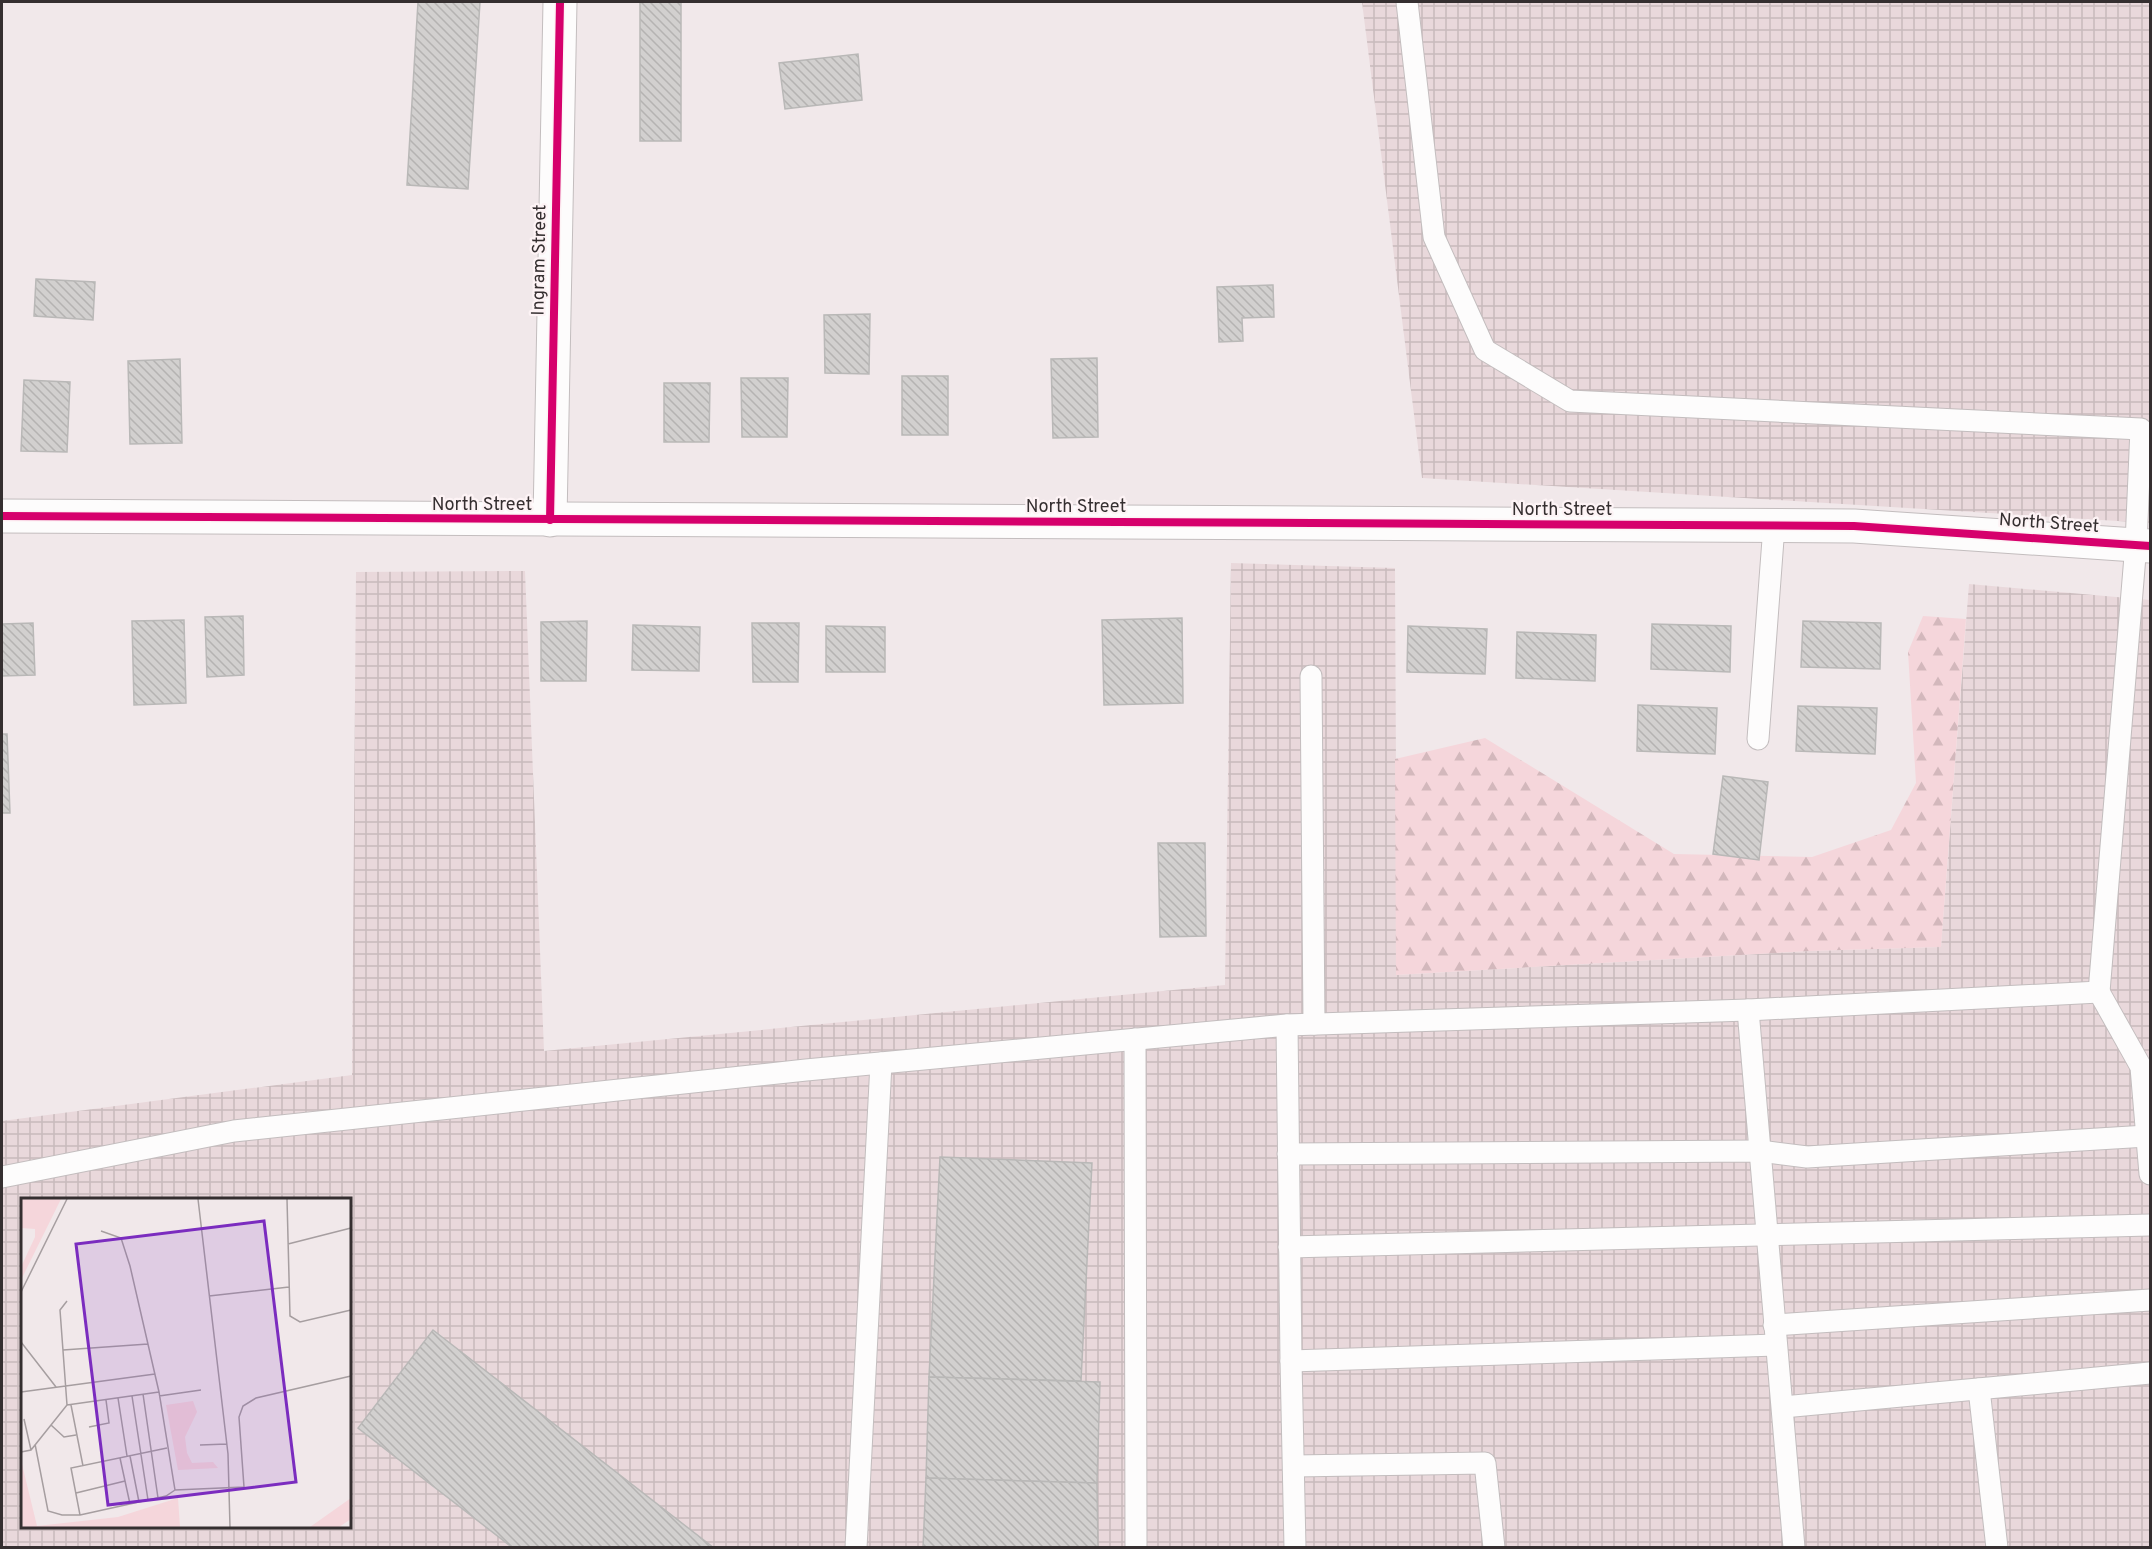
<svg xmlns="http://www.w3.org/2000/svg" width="2152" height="1549" viewBox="0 0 2152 1549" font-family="Overpass,sans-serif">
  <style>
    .industrial { fill: url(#industrial-grid); fill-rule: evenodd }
    .forest { fill: url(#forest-firs) }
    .building { fill: url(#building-back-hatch); stroke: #b9b8b7; stroke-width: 1.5 }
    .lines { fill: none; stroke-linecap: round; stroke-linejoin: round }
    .lane-casing { stroke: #c3bdbe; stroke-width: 23 }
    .street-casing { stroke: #c3bdbe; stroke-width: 35 }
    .lane { stroke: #fdfcfc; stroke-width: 21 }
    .street { stroke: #fdfcfc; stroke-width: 33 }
    .cycleway-casing { stroke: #fdf3f5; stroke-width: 11 }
    .cycleway { stroke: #d6006c; stroke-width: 8 }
    .labels { text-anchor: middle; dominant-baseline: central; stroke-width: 4.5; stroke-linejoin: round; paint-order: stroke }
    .street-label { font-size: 18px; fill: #352f30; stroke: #fdf3f5 }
    .inset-road { fill: none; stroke: #a69ea0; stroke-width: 1.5 }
    .view { fill: #7b2cbf; fill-opacity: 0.15; stroke: #7b2cbf; stroke-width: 3 }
    .inset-edge { fill: none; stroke: #352f30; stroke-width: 3 }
  </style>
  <defs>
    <pattern id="industrial-grid" width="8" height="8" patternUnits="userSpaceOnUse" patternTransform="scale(1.5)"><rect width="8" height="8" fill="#e9d8db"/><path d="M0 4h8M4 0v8" fill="none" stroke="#c8babc"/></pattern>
    <pattern id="forest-firs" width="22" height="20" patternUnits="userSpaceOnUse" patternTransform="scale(1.5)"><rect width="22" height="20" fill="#f5d6db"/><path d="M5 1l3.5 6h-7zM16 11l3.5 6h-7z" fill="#d3b8bc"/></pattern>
    <pattern id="building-back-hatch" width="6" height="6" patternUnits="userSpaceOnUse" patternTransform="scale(1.5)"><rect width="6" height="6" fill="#d2d0cf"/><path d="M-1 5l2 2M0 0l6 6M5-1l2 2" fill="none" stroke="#b5b3b2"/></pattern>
  </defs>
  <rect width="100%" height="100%" fill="#f1e8ea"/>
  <g class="industrial">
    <path d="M1362 2H2150V523L1422 478Z"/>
    <path d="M1231 563 1395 568 1397 975 1810 951 1941 947 1969 584 2150 600V1547H2V1121L352 1075 356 572 525 571 544 1051 1225 985ZM22 1200H350V1526H22Z"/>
  </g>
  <path class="forest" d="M1923 616 1966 619 1941 947 1810 951 1396 975 1395 759 1485 738 1674 854 1812 857 1891 830 1916 783 1908 652Z"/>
  <g class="building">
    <path d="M418 2H480L468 189 407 185Z"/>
    <rect x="640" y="2" width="41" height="139"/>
    <path d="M858 54 862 100 785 109 779 63Z"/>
    <path d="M36 279 95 282 93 320 34 316Z"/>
    <path d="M1273 285 1274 317 1242 318 1243 341 1219 342 1217 287Z"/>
    <path d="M870 314 869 374 825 373 824 315Z"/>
    <path d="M1097 358 1098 437 1053 438 1051 359Z"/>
    <path d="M180 359 182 443 130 444 128 361Z"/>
    <rect x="902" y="376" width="46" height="59"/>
    <path d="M741 378H788L787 437H742Z"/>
    <path d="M24 380 70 382 67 452 21 451Z"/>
    <path d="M664 383H710L709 442H664Z"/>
    <path d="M243 616 244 675 207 677 205 617Z"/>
    <path d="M1182 618 1183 703 1104 705 1102 620Z"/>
    <path d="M184 620 186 703 134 705 132 621Z"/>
    <path d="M587 621 586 681H541V622Z"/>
    <path d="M1803 621 1881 623 1880 669 1801 667Z"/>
    <path d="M33 623 35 675 2 676V624Z"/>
    <path d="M752 623H799L798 682H753Z"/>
    <path d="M1652 624 1731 626 1730 672 1651 669Z"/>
    <path d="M633 625 700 627 699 671 632 670Z"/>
    <path d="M826 626 885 627V672H826Z"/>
    <path d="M1408 626 1487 629 1485 674 1407 672Z"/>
    <path d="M1517 632 1596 635 1595 681 1516 678Z"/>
    <path d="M1638 705 1717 708 1715 754 1637 751Z"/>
    <path d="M1798 706 1877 708 1875 754 1796 751Z"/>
    <path d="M2 734H7L10 813H2Z"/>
    <path d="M1723 776 1768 782 1759 860 1713 854Z"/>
    <path d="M1158 843H1205L1206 936 1160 937Z"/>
    <path d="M940 1157 1092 1163 1081 1381 929 1377Z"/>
    <path d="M433 1330 714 1548H513L358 1428Z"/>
    <path d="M929 1377 1100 1382 1097 1483 926 1478Z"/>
    <path d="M926 1478 1097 1483 1098 1548H923Z"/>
  </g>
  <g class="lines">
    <g class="lane-casing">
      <g id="lane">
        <path d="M1311 676 1314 1024"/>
        <path d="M1758 739 1774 526"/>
        <path d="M2099 992 2141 1067 2150 1174"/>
        <path d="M1748 1010 1794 1548"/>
        <path d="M1287 1025 1291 1361 1295 1548"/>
        <path d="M1135 1039 1136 1548"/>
        <path d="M1288 1154 1760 1151 1807 1157 2147 1136"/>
        <path d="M2 1177 234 1131 806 1070 1287 1025 1748 1010 2099 992 2136 544 2141 429 1570 401 1485 350 1434 237 1407 2"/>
        <path d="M1289 1247 2150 1225"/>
        <path d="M1774 1325 2150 1300"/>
        <path d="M1291 1361 1776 1345"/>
        <path d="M1979 1389 1997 1548"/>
        <path d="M1783 1407 2150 1373"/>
        <path d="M1294 1466 1485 1463 1494 1548"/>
        <path d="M856 1548 881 1063"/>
      </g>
    </g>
    <g class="street-casing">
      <g id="street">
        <path d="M2 516 1854 526 2150 546"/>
        <path d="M550 520 560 2"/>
      </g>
    </g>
    <use href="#lane" class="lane"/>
    <use href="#street" class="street"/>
    <g class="cycleway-casing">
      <g id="cycleway">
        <path d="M2 516 1854 526 2150 546"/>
        <path d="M550 520 560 2"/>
      </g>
    </g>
    <use href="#cycleway" class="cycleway"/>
  </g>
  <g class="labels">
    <g class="street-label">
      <text transform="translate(540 260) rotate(-89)">Ingram Street</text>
      <text x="482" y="505">North Street</text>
      <text x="1076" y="507">North Street</text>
      <text x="1562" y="510">North Street</text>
      <text transform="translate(2049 524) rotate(4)">North Street</text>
    </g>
  </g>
  <g transform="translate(21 1198)">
    <rect width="330" height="330" fill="#f1e8ea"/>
    <path d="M0 1H40L0 82V69L14 39V31L0 30ZM172 203 176 214 164 239 166 255 171 265 192 264 197 270 157 272 145 207ZM0 262 16 328 97 319 157 300 159 329H0ZM330 300V321L318 329H289Z" fill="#f5d6db"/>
    <path class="inset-road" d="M177 1 207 256 209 329M266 1 269 118 279 124 330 112M80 33 100 40 109 68 138 194 154 292 223 289 218 219 222 208 235 200 330 178M267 46 330 30M0 94 46 1M188 98 268 89M0 144 35 189M42 152 127 146M0 194 134 176M122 196 137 300M111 198 127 302M138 198 180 192M97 200 106 258M46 207 138 194M50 207 62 268M3 221 10 252M30 227 43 239 55 237M68 229 88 225 85 202M14 246 27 313 41 317H59L50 270 146 250M179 247 206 246M0 254 10 252 46 207 39 112 46 103M109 258 118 304M99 260 109 306M55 295 104 283M59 317 145 298 154 292"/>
    <path class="view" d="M243 23 275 284 87 307 55 46Z"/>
    <rect width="330" height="330" class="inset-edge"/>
  </g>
  <rect width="2152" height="1549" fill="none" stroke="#352f30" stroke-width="6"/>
</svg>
